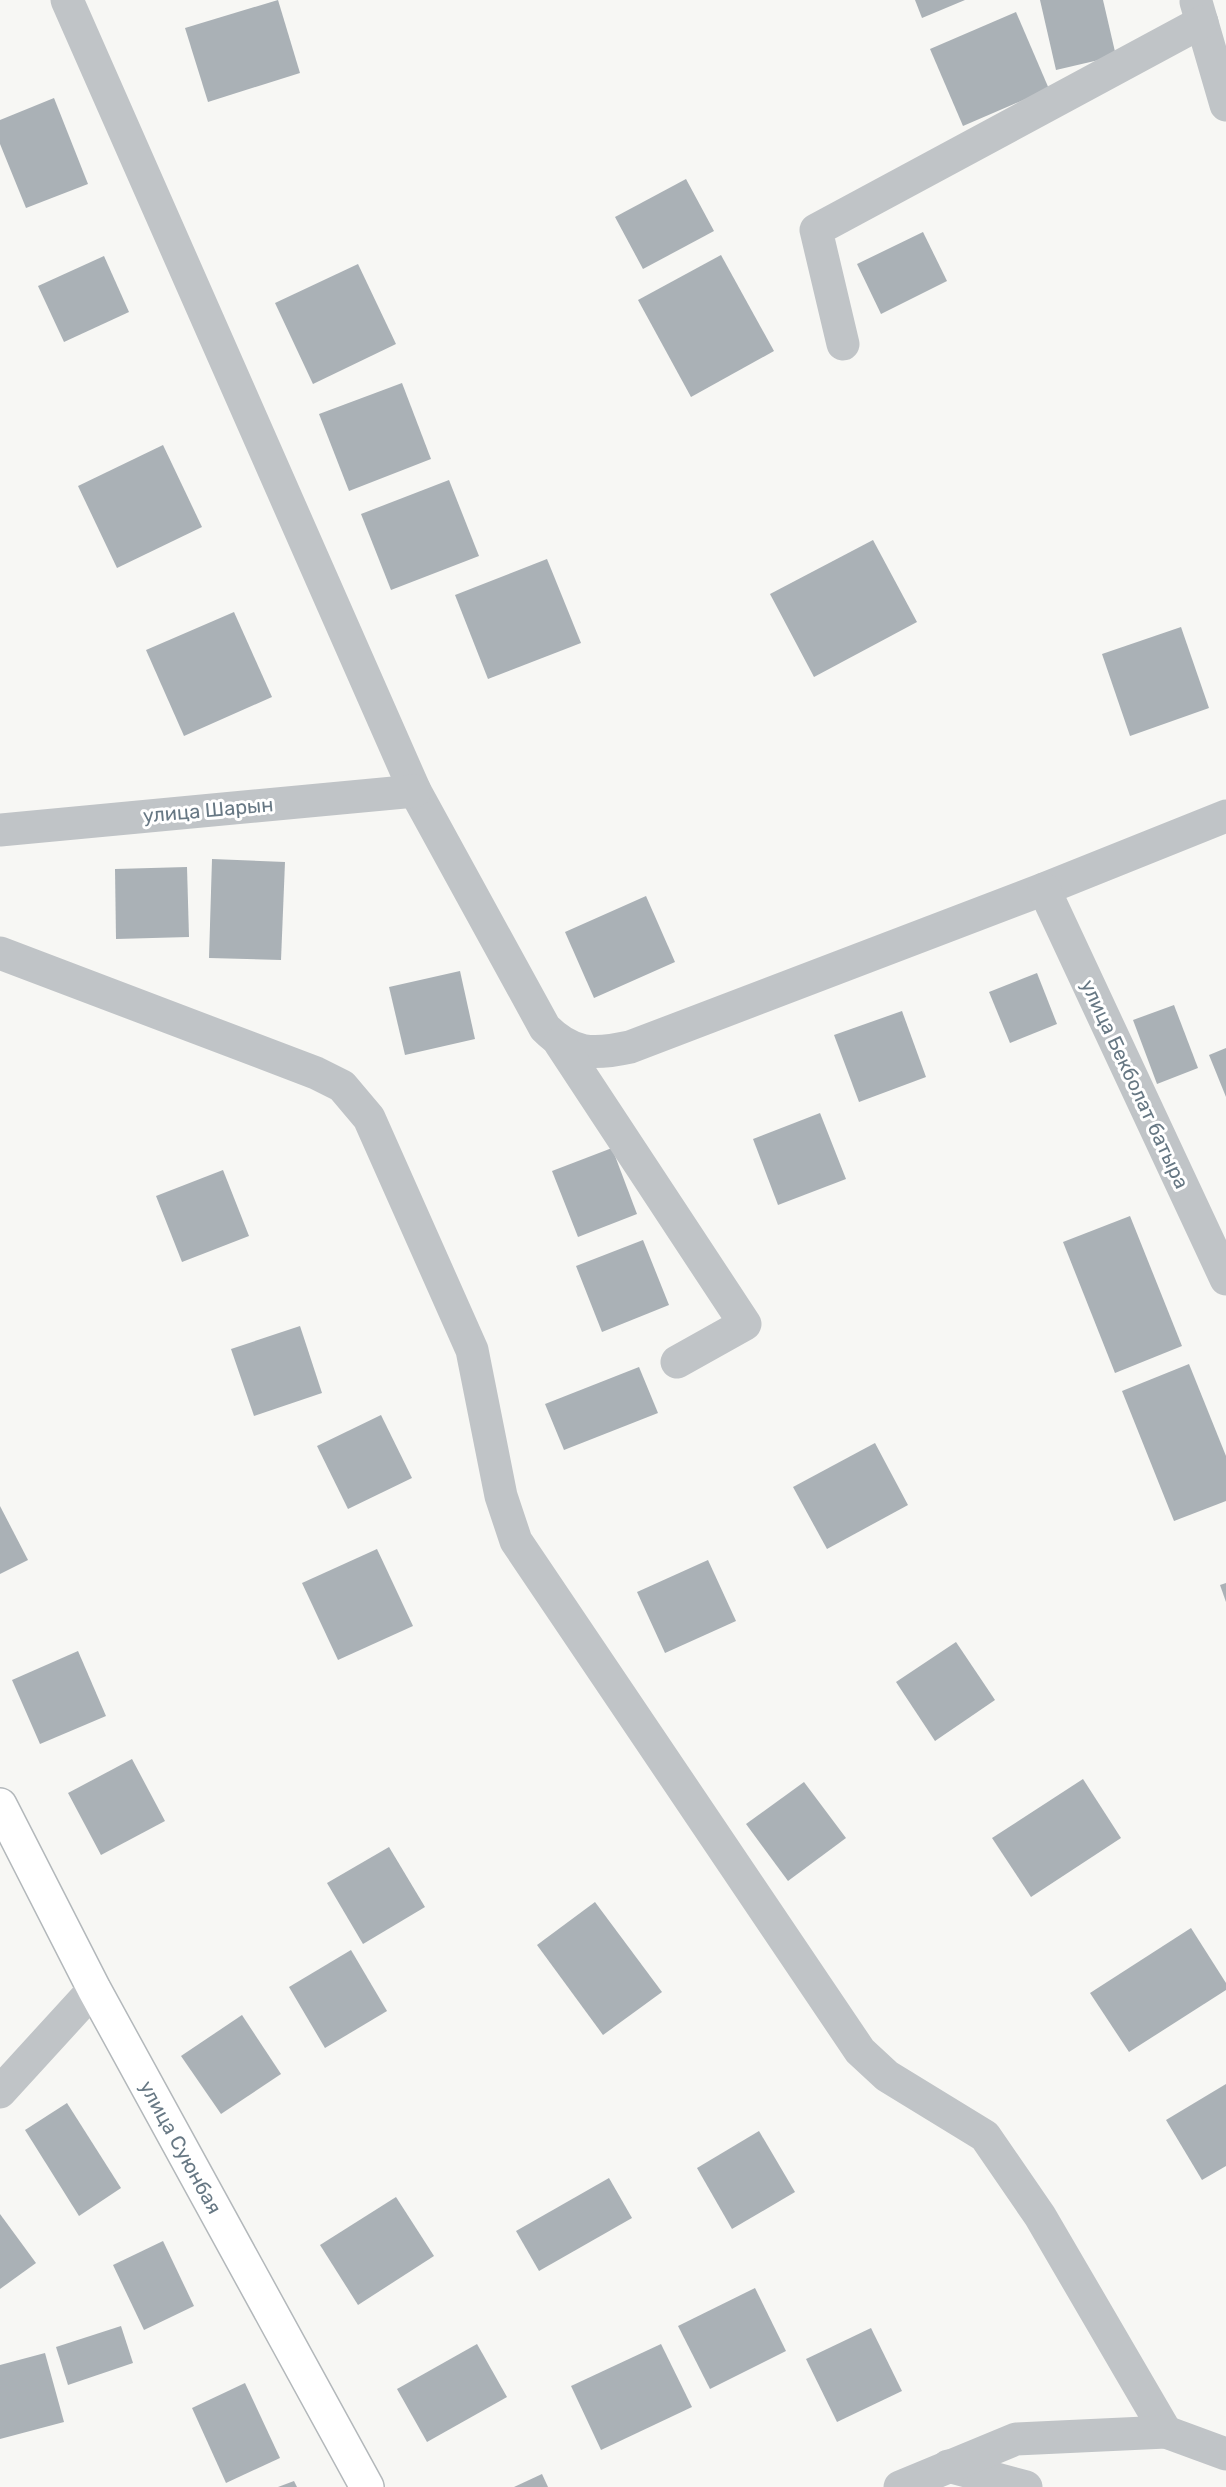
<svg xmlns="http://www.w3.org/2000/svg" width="1226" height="2487" viewBox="0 0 1226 2487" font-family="Rubik,sans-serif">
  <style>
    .building { fill: #aab1b6 }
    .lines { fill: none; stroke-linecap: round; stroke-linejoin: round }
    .major-casing { stroke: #b3b8bb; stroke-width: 36 }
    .minor { stroke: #c0c4c7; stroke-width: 33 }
    .major { stroke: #fff; stroke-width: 33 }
    .labels { text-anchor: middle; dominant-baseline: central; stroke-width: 6; stroke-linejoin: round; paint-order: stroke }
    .street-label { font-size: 20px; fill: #677884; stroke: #fff }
  </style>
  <rect width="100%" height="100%" fill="#f7f7f4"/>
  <g class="building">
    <path d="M278 0 300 73 208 102 185 28Z"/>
    <path d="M915 0H965L922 18Z"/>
    <path d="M1040 0H1103L1116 56 1056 70Z"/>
    <path d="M1016 12 1049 89 963 126 930 49Z"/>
    <path d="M54 98 88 184 26 208 0 144V120Z"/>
    <path d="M686 179 714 231 643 269 615 217Z"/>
    <path d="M923 232 947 281 881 314 857 264Z"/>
    <path d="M721 255 774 351 691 397 638 300Z"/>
    <path d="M104 256 129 312 64 342 38 286Z"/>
    <path d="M358 264 396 344 313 384 275 303Z"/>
    <path d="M402 383 431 459 349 491 319 414Z"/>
    <path d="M163 445 202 527 117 568 78 486Z"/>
    <path d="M449 480 479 556 391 590 361 514Z"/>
    <path d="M873 540 917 622 814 677 770 594Z"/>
    <path d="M547 559 581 643 488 679 455 595Z"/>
    <path d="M234 612 272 697 184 736 146 650Z"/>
    <path d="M1181 627 1209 708 1130 736 1102 654Z"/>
    <path d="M212 859 285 862 281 960 209 958Z"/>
    <path d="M187 867 189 937 116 939 115 869Z"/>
    <path d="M646 896 675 962 594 998 565 932Z"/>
    <path d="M460 971 475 1039 405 1055 389 987Z"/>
    <path d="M1037 973 1057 1024 1010 1043 989 992Z"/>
    <path d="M1174 1005 1198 1068 1157 1084 1133 1020Z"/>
    <path d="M902 1011 926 1077 859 1102 834 1035Z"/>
    <path d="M1226 1048V1097L1209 1055Z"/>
    <path d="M820 1113 846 1179 778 1205 753 1139Z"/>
    <path d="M612 1148 637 1214 578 1237 552 1171Z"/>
    <path d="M223 1170 249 1236 182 1262 156 1196Z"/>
    <path d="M1130 1216 1182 1346 1115 1373 1063 1242Z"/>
    <path d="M643 1240 669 1305 602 1332 576 1266Z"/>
    <path d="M300 1326 322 1393 254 1416 231 1349Z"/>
    <path d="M1189 1364 1226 1456V1501L1174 1521 1122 1391Z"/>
    <path d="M639 1367 658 1413 564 1450 545 1404Z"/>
    <path d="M381 1415 412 1478 348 1509 317 1446Z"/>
    <path d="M875 1443 908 1505 827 1549 793 1487Z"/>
    <path d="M0 1506 28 1560 0 1574Z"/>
    <path d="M377 1549 413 1626 338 1660 302 1583Z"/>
    <path d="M708 1560 736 1621 665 1653 637 1592Z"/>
    <path d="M1226 1583V1602L1220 1585Z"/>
    <path d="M956 1642 995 1700 935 1741 896 1682Z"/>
    <path d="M78 1651 106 1716 40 1744 12 1680Z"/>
    <path d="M132 1759 165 1821 101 1855 68 1793Z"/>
    <path d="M1083 1779 1121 1838 1031 1897 992 1838Z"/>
    <path d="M804 1782 846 1838 788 1881 746 1824Z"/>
    <path d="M389 1847 425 1907 363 1944 327 1883Z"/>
    <path d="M595 1902 662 1992 603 2035 537 1945Z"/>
    <path d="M1191 1928 1226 1983V1990L1129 2052 1090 1993Z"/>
    <path d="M351 1950 387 2011 325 2048 289 1987Z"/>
    <path d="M242 2015 281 2074 221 2114 181 2056Z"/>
    <path d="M1226 2084V2166L1202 2180 1166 2120Z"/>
    <path d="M67 2103 121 2188 79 2216 25 2130Z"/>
    <path d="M759 2131 795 2192 732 2229 697 2168Z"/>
    <path d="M609 2178 632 2218 539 2271 516 2231Z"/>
    <path d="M396 2197 434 2256 358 2305 320 2245Z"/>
    <path d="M0 2214 36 2263 0 2289Z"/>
    <path d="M163 2241 194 2306 144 2330 113 2265Z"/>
    <path d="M755 2288 786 2351 710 2389 678 2326Z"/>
    <path d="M121 2326 133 2363 68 2385 56 2347Z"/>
    <path d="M871 2328 902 2391 837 2422 806 2359Z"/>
    <path d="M477 2344 507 2397 427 2442 397 2389Z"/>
    <path d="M661 2344 692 2407 601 2450 571 2386Z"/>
    <path d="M45 2353 64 2422 0 2439V2365Z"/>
    <path d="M245 2383 280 2458 226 2483 192 2408Z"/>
    <path d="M542 2474 548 2487H514Z"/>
    <path d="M294 2481 297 2487H278Z"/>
  </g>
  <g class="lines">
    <g class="major-casing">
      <g id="major">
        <path id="s1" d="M0 1805 94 1989 367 2487"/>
      </g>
    </g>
    <g class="minor">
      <path d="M67 0 415 791 545 1028C572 1055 593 1055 630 1047L1044 889 1226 816"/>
      <path d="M1196 2 1226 105"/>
      <path d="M843 344 816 230 1202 22"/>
      <path d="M0 830 415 791"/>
      <path d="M1044 889 1226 1279"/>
      <path d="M0 953 316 1073 342 1086 369 1118 472 1350 501 1496 516 1541 860 2051 887 2076 985 2136 1040 2216 1166 2432"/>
      <path d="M560 1043 745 1324 677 1362"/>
      <path d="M0 2092 94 1989"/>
      <path d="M948 2466 1026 2487"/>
      <path d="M900 2487 1016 2439 1166 2432 1226 2454"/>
    </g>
    <use href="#major" class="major"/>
  </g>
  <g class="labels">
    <g class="street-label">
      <text transform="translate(208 810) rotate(-5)">улица Шарын</text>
      <text transform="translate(1135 1084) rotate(65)">улица Бекболат батыра</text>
      <text stroke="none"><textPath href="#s1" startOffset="387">улица Суюнбая</textPath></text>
    </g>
  </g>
</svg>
